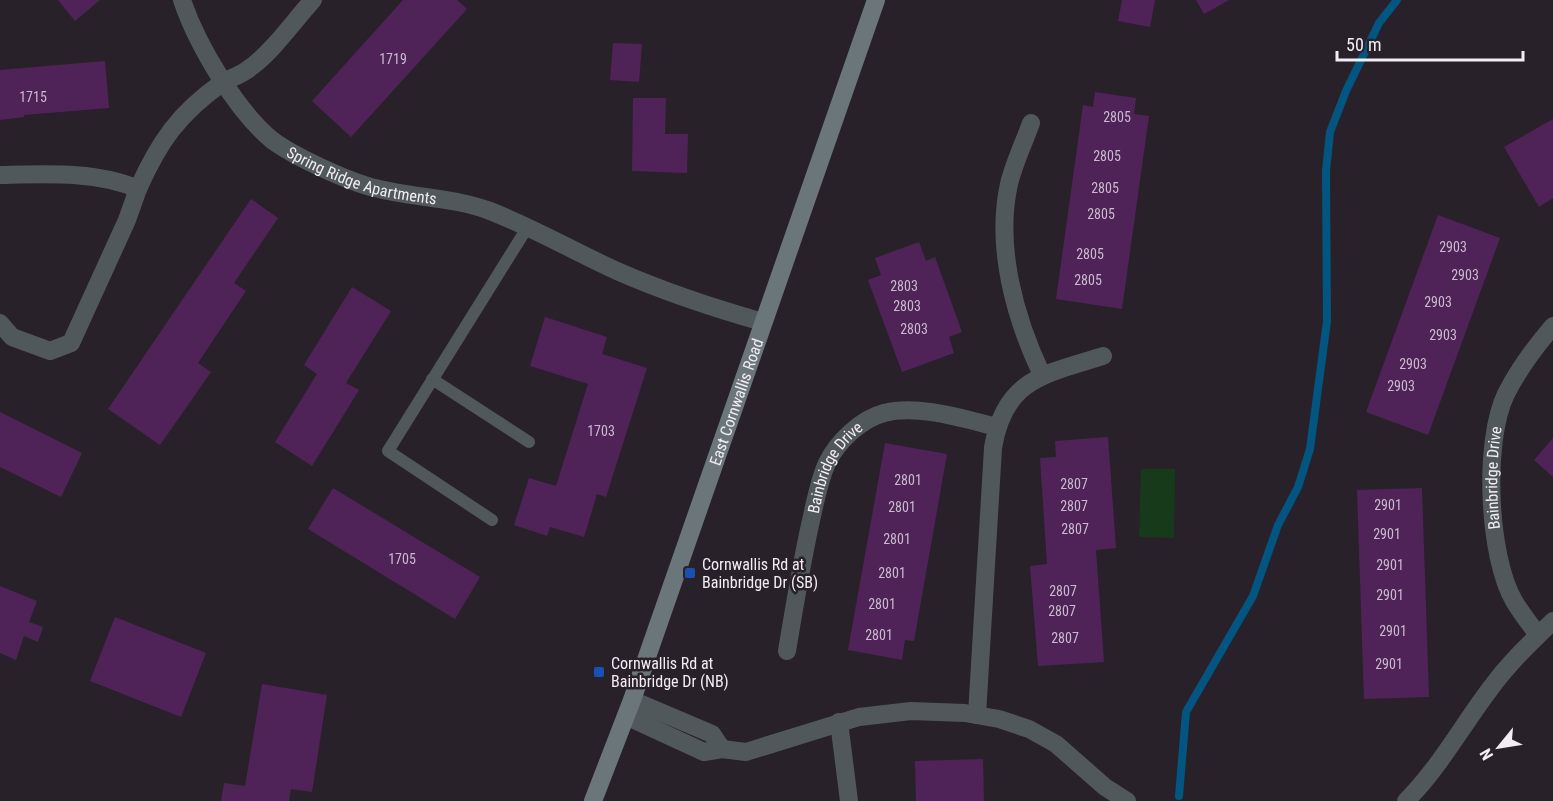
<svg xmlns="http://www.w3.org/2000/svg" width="1553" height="801" viewBox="0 0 1553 801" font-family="'Roboto Condensed',sans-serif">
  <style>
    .green { fill: #173a1b }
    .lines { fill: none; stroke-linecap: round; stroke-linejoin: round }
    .stream { stroke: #005581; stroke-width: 8 }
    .building { fill: #4f2358 }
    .lane { stroke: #51585b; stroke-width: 12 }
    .street { stroke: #51585b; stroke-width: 18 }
    .secondary { stroke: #6b767a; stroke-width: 18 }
    .transit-dot { fill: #1a4fb4; stroke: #29212a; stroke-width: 2 }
    .labels { text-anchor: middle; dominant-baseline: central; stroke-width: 5; stroke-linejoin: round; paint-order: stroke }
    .number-label { font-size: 14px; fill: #c9bacd }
    .street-label { font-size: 16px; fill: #f2edf4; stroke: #29212a }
    .poi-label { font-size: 16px; fill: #f2edf4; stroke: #29212a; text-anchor: start }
  </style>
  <rect width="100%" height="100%" fill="#29212a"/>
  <path class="green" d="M1141 469H1175L1174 538 1139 537Z"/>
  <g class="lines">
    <path class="stream" d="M1179 796 1186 712 1253 596 1278 525 1298 487 1310 449 1327 321 1326 171 1330 132 1346 91 1379 23 1397 0"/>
  </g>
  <g class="building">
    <path d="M58 0H100L75 21Z"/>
    <path d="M403 0H457L467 9 351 137 312 101Z"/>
    <path d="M1122 0H1155L1150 27 1118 21Z"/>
    <path d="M1196 0H1229L1204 14Z"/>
    <path d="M613 43 642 44 639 82 610 80Z"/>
    <path d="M105 61 109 108 24 115V117L0 120V70Z"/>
    <path d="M1095 92 1136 98 1134 114 1149 116 1122 309 1056 299 1083 105 1093 107Z"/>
    <path d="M633 98H666L665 134H688L687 173 632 171Z"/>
    <path d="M1553 119V198L1539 207 1504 147Z"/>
    <path d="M251 199 278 218 234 283 246 291 198 363 211 372 160 445 108 409Z"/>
    <path d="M1438 215 1500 238 1428 435 1366 412Z"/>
    <path d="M919 242 926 261 935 257 962 332 949 337 954 353 902 372 868 280 881 275 875 258Z"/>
    <path d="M352 287 391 311 346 383 359 390 312 466 275 442 317 374 304 365Z"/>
    <path d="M545 317 607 337 602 354 647 368 606 497 597 494 584 537 550 527 547 536 514 525 529 478 556 486 588 384 530 366Z"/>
    <path d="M0 412 82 453 61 497 0 467Z"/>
    <path d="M1108 437 1116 548 1096 550 1104 662 1038 666 1030 566 1047 564 1040 458 1056 457 1055 441Z"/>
    <path d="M1553 438V477L1534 460Z"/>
    <path d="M885 443 947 454 914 641 905 640 902 660 848 650Z"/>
    <path d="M333 488 480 577 455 619 308 529Z"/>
    <path d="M1422 488 1429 697 1364 699 1357 490Z"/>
    <path d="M0 586 37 601 29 622 43 627 38 642 24 636 16 660 0 653Z"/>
    <path d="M115 617 206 653 181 717 90 681Z"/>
    <path d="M262 684 327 695 312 792 291 789 289 801H221L224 783 245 786Z"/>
    <path d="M983 759 984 801H916L915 761Z"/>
  </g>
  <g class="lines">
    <g class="lane">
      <path d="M432 379 529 442"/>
      <path d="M492 520 388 451 527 228"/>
    </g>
    <g class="street">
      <path id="s1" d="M182 0C197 45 236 110 272 140 293 156 349 182 375 188 413 198 453 197 490 211 534 228 575 252 617 271 665 292 713 308 763 322"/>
      <path d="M1031 123C1024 143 1014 163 1009 184 995 247 1015 318 1042 375"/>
      <path d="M0 175C45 174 97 171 138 189L127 220 71 343 50 351 12 337 0 323"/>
      <path d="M138 189C159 142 179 113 222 83 230 78 239 76 247 70 272 53 292 23 313 0"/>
      <path id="s2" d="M1538 635C1530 624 1521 613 1514 601 1488 556 1483 441 1506 394 1518 370 1535 347 1553 326"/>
      <path id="s3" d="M787 651C794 609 801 566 810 525 815 504 818 483 827 463 837 442 861 419 884 413 917 404 964 419 997 427"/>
      <path d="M977 715 993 448C1004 379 1045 374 1103 356"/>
      <path d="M626 716 704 752 722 749 712 734 632 700"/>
      <path d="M839 722 849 801"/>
      <path d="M722 749 746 752 859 717 911 711 965 713 999 719 1029 729 1056 744 1105 787 1127 801"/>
      <path d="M1406 801C1439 768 1462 726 1490 689 1508 664 1531 642 1553 621"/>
    </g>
    <path class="secondary" id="s4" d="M593 801 632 700 876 0"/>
  </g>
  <g class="transit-dot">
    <rect x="684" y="567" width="12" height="12" rx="3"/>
    <rect x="593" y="666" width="12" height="12" rx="3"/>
  </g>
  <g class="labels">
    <g class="number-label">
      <text x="393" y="59">1719</text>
      <text x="33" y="97">1715</text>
      <text x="1117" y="117">2805</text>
      <text x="1107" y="156">2805</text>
      <text x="1105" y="188">2805</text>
      <text x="1101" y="214">2805</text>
      <text x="1453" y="247">2903</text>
      <text x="1090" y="254">2805</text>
      <text x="1465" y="275">2903</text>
      <text x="1088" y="280">2805</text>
      <text x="904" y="286">2803</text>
      <text x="1438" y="302">2903</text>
      <text x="907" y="306">2803</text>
      <text x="914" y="329">2803</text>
      <text x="1443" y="335">2903</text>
      <text x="1413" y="364">2903</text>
      <text x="1401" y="386">2903</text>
      <text x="601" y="431">1703</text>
      <text x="908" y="480">2801</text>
      <text x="1074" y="484">2807</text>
      <text x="1388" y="505">2901</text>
      <text x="1074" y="506">2807</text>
      <text x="902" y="507">2801</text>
      <text x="1075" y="529">2807</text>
      <text x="1387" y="534">2901</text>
      <text x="897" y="539">2801</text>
      <text x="402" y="559">1705</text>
      <text x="1390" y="565">2901</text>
      <text x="892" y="573">2801</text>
      <text x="1063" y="591">2807</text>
      <text x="1390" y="595">2901</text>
      <text x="882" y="604">2801</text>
      <text x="1062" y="611">2807</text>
      <text x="1393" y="631">2901</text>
      <text x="879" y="635">2801</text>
      <text x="1065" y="638">2807</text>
      <text x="1389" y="664">2901</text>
    </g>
    <g class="street-label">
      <text stroke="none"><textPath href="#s1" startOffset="266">Spring Ridge Apartments</textPath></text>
      <text stroke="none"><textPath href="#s4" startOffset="424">East Cornwallis Road</textPath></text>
      <text stroke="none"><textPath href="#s3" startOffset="192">Bainbridge Drive</textPath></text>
      <text stroke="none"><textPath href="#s2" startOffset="168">Bainbridge Drive</textPath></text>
    </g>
    <g class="poi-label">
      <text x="702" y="564">Cornwallis Rd at<tspan x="702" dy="18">Bainbridge Dr (SB)</tspan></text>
      <text x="611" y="663">Cornwallis Rd at<tspan x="611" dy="18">Bainbridge Dr (NB)</tspan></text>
    </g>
  </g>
  <g transform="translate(1499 747) rotate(240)" stroke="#29212a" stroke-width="4.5" paint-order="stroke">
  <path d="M0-4.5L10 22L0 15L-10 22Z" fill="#f2edf4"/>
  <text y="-9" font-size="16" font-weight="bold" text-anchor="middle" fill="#f2edf4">N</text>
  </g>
  <path d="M1337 51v9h186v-9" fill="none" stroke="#f2edf4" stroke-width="3"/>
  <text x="1346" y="51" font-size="18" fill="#f2edf4" stroke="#29212a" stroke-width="4.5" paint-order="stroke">50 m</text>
</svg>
